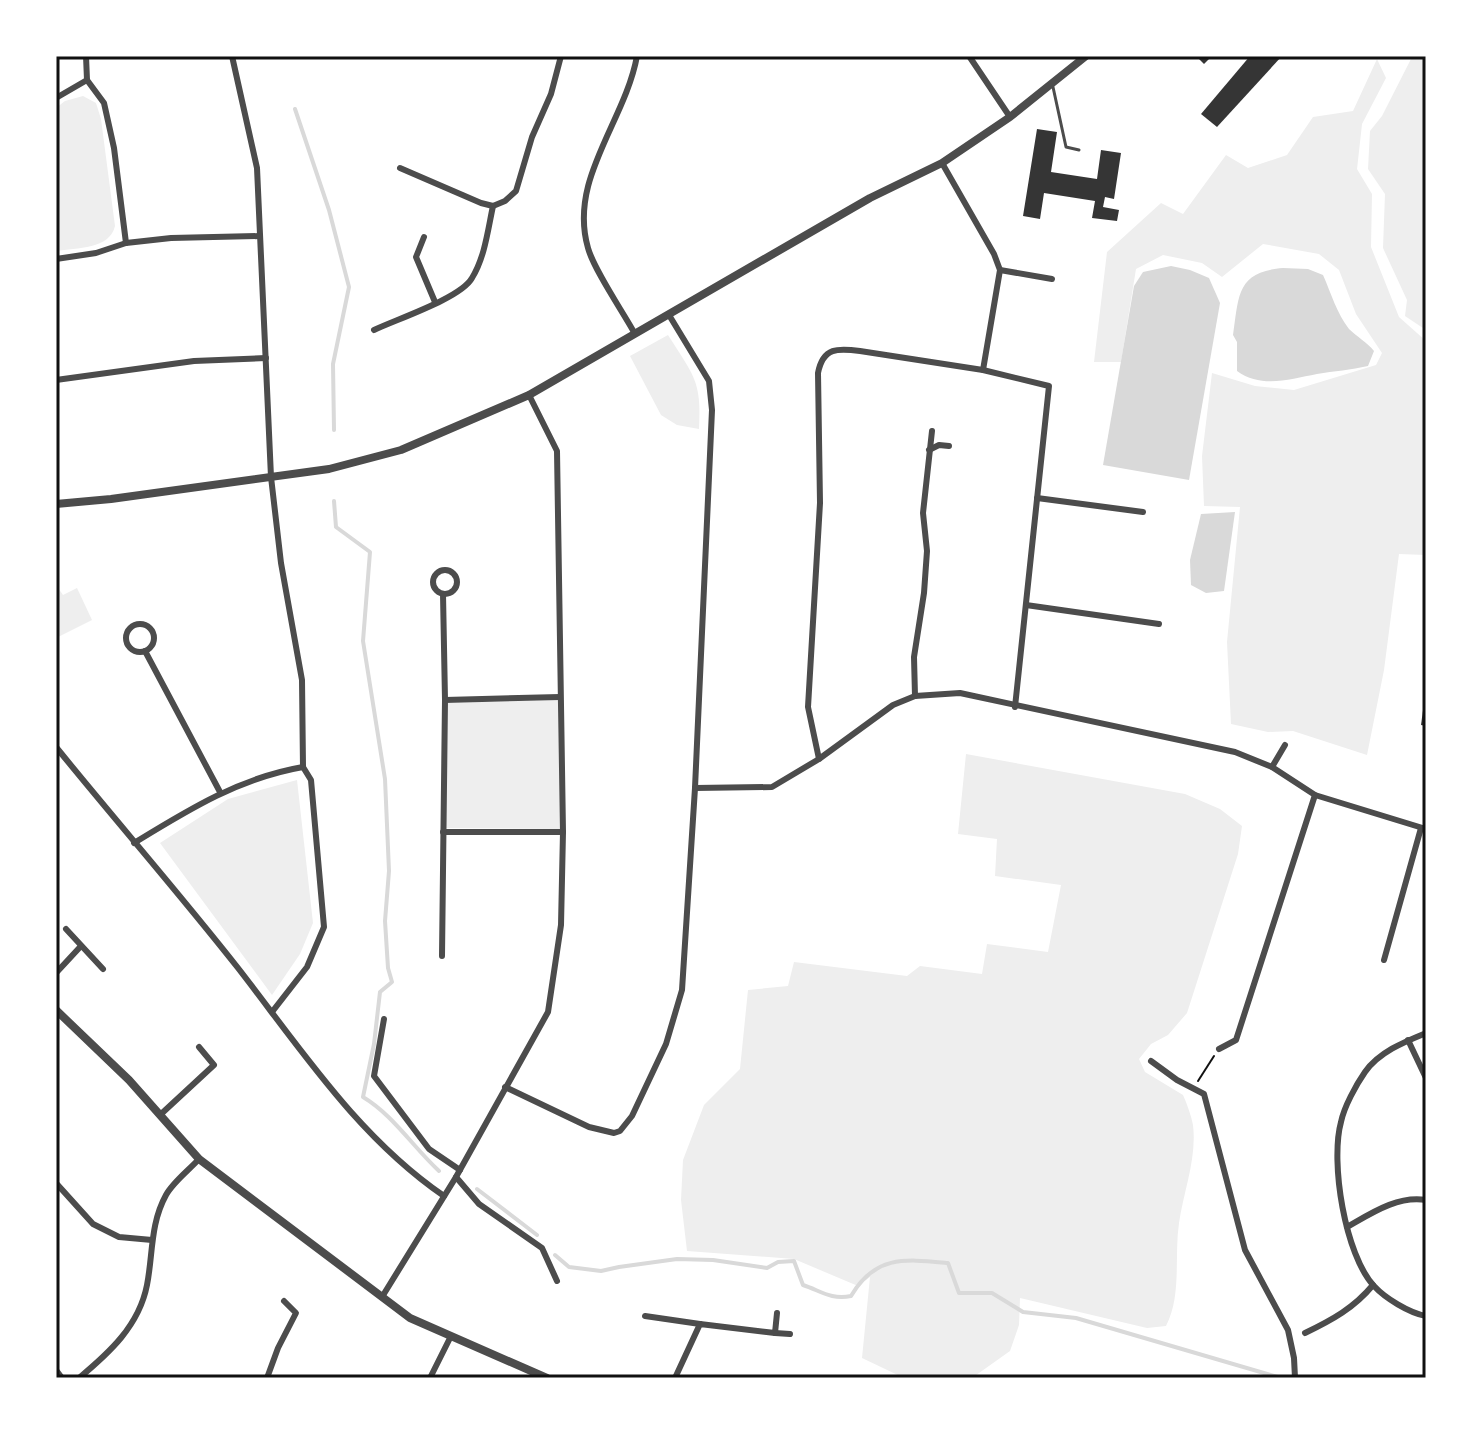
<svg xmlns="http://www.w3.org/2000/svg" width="1482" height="1434" viewBox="0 0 1482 1434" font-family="Montserrat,sans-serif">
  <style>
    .green { fill: #eee }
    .water { fill: #d9d9d9 }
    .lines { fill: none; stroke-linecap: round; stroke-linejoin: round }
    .stream { stroke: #d9d9d9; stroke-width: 4 }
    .building { fill: #353535 }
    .path { stroke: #111; stroke-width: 2 }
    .service { stroke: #4c4c4c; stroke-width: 3 }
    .minor { stroke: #4c4c4c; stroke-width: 6 }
    .tertiary { stroke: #4c4c4c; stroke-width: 8 }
    .neatline { fill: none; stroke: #111; stroke-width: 3 }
  </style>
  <rect width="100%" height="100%" fill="#fff"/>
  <g class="green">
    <path d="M1412 57 1426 59V330L1405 316 1407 300 1383 248 1385 194 1368 169 1370 131 1382 116Z"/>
    <path d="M1377 59 1386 78 1362 124 1357 169 1372 194 1371 247 1399 317 1426 341V555L1399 554 1384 670 1367 755 1293 731 1268 732 1231 724 1227 642 1240 507 1204 506 1202 456 1212 373 1255 386 1294 390 1376 365 1382 353 1356 314 1339 270 1319 254 1263 244 1222 277 1202 263 1163 255 1136 269 1121 362H1094L1107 252 1161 203 1183 214 1226 155 1248 168 1287 155 1313 117 1353 111Z"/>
    <path d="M83 96 96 103 101 119 115 226C110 249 77 248 56 251V108L65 101Z"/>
    <path d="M668 335C693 375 702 380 699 429L677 425 661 415 630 356Z"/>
    <path d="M56 585 63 595 77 588 92 620 58 637Z"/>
    <path d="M558 700 561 829 445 828 447 703Z"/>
    <path d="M966 754 1185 794 1220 809 1242 826 1238 854 1187 1013 1168 1035 1151 1044 1139 1059 1145 1072 1183 1095C1187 1104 1191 1115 1193 1125 1197 1158 1184 1190 1179 1223 1174 1257 1182 1295 1166 1326L1147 1328 1020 1298 1019 1325 1010 1351 972 1378H904L862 1358 870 1277 858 1286 794 1259 687 1251 681 1200 683 1160 704 1105 740 1069 748 990 788 986 794 962 907 976 920 966 982 974 987 944 1048 952 1061 885 995 876 997 839 958 834Z"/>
    <path d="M297 780 313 923 300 954 272 995 160 843 228 799Z"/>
  </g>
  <g class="water">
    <path d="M1171 266 1190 270 1209 278 1220 303 1189 480 1103 465 1134 286 1143 272Z"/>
    <path d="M1283 268 1308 269 1323 275C1331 293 1337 314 1349 329 1357 337 1367 342 1374 351L1368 366C1351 370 1334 371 1317 374 1290 379 1262 389 1237 371V342L1233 335C1239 296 1236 272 1283 268Z"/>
    <path d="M1235 512 1224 591 1206 593 1191 585 1190 560 1201 514Z"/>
  </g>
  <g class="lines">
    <g class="stream">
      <path d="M282 56V57"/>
      <path d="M295 109 329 210 349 287 333 364 334 430"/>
      <path d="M334 501 336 527 370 552 363 641 385 779 389 871 385 921 388 968 392 982 380 992 374 1044 363 1097C393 1115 413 1147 439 1171"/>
      <path d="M477 1189 537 1235"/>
      <path d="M555 1255 569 1267 601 1271 619 1267 677 1259 713 1260 767 1268 778 1262 794 1261 803 1285C821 1291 831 1300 851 1296 875 1255 905 1259 948 1263L959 1293H992L1023 1312 1076 1318 1281 1378"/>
    </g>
  </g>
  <g class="building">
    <path d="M1196 56H1212L1204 64Z"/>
    <path d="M1250 56H1282L1217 127 1201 114Z"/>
    <path d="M1037 129 1057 132 1051 172 1097 179 1101 150 1121 153 1114 199 1105 197 1103 207 1119 210 1117 221 1092 218 1095 201 1044 193 1040 219 1023 216Z"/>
    <path d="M1424 703H1426V726L1421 725Z"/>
  </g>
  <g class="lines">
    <path class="path" d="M1198 1081 1214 1056"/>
    <path class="service" d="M1053 87 1066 147 1079 150"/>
    <g class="minor">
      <path d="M232 56 257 168 271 477 281 563 302 680 303 767 311 780 324 927 307 967 272 1012"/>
      <path d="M969 56 1010 117"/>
      <path d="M87 80 104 103 114 148 126 243"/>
      <path d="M56 98 87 80 86 56"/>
      <path d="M942 163 994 254 1000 270 983 370"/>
      <path d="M400 168 481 203 493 206 505 201 516 191 532 137 551 94 561 56"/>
      <path d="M424 237 416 257 435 302"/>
      <path d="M56 259 96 253 126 243 171 238 260 236"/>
      <path d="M1000 270 1052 279"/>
      <path d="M374 330C397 319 461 298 472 278 485 257 488 229 493 206"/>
      <path d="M635 334C623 312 594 270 588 248 568 179 625 122 637 56"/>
      <path d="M56 380 194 361 266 358"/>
      <path d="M929 450 939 445 949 446"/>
      <path d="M1037 498 1143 512"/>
      <circle cx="445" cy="582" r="12"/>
      <path d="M1026 605 1159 624"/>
      <circle cx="140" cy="638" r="14"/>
      <path d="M145 651 220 792"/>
      <path d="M915 696 914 657 924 593 927 551 923 513 932 431"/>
      <path d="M445 700 560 697"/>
      <path d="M56 747C116 821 179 893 238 968 301 1049 358 1137 444 1196"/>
      <path d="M819 759 808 707 820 503 818 373C823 347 838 348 860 351L983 370 1049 386 1015 707"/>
      <path d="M1272 767 1285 745"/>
      <path d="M695 788 772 787 819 759 893 705 915 696 960 693 1235 752 1272 767 1315 795 1426 829"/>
      <path d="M443 832H563"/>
      <path d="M134 843C188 810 239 778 303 767"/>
      <path d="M66 929 103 969"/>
      <path d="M442 956 445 700 443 594"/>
      <path d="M1384 960 1421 828"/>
      <path d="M56 973 81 946"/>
      <path d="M384 1019 374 1076 429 1149 460 1170"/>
      <path d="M1426 1033C1404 1042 1379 1052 1365 1072 1356 1085 1344 1107 1341 1122 1330 1162 1345 1255 1374 1286 1385 1298 1409 1313 1426 1316"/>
      <path d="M1408 1040 1426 1078"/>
      <path d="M1219 1049 1236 1040 1315 795"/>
      <path d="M1151 1061 1177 1080 1204 1094 1245 1250 1288 1330 1294 1358 1295 1378"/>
      <path d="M505 1087 589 1127 614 1133 620 1131 632 1116 666 1044 682 990 695 788 712 410 709 381 669 315"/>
      <path d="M160 1115 214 1065 199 1047"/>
      <path d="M456 1177 479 1204 542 1248 557 1281"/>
      <path d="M56 1183 93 1224 119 1237 152 1240"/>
      <path d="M1347 1227C1370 1214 1398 1195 1426 1200"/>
      <path d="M382 1297 456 1177 548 1012 561 925 563 832 557 451 529 395"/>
      <path d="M645 1316 700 1324"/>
      <path d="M775 1333 790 1334"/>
      <path d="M1305 1333C1332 1320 1354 1308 1373 1285"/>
      <path d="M56 1370 62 1378"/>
      <path d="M79 1378C109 1353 139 1326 147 1285 153 1255 150 1224 166 1195 173 1182 189 1170 199 1159"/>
      <path d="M267 1378 278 1348 296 1313 284 1301"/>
      <path d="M430 1378 451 1336"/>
      <path d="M675 1378 700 1324 775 1333 777 1313"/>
    </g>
    <g class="tertiary">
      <path d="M56 504 111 499 329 469 401 450 529 395 870 198 942 163 1010 117 1086 56"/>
      <path d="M56 1010 129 1080 199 1159 410 1318 547 1378"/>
    </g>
  </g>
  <rect width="1482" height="1434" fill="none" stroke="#ffffff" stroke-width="116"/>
  <rect x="58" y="58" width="1366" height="1318" class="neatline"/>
</svg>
